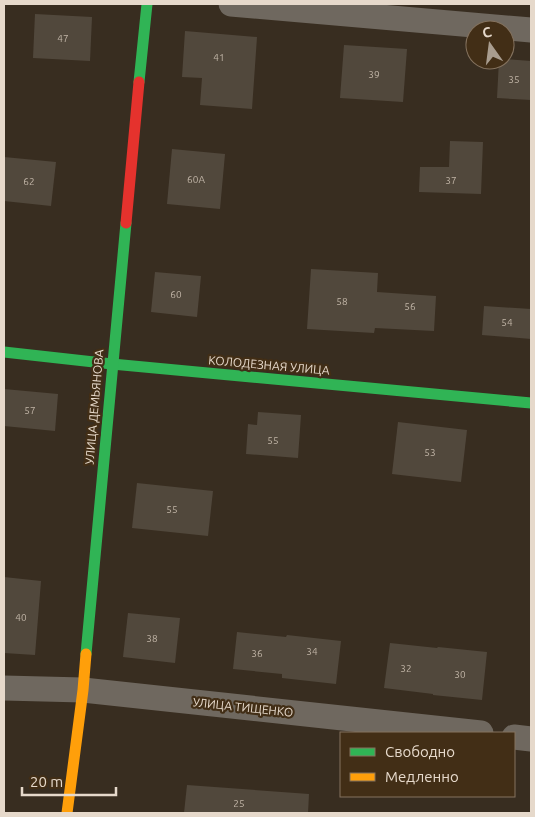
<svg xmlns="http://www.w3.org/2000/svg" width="535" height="817" viewBox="0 0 535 817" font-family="Ubuntu,sans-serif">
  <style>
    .building { fill: #51483c }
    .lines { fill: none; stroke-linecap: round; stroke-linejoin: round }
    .street { stroke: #6f685f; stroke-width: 25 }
    .fast { stroke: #30b455; stroke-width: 11 }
    .slow { stroke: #ff9f0a; stroke-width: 11 }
    .jam { stroke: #e5322d; stroke-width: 11 }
    .labels { text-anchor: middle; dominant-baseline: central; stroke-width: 4.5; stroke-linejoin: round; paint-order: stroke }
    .number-label { font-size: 10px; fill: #c1b5a7 }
    .street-label { font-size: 12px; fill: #e6d9cb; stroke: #422e16 }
  </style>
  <rect width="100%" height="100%" fill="#382d20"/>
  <g class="building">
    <path d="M35 14 92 17 90 61 33 58Z"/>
    <path d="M185 31 257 37 252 109 200 105 202 78 182 77Z"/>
    <path d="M344 45 407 49 403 102 340 98Z"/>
    <path d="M505 59 531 61V100L497 98 499 60H505Z"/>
    <path d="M450 141 483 142 481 194 419 192 420 167H449Z"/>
    <path d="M172 149 225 154 220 209 167 204Z"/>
    <path d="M4 157 56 162 51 206 4 201Z"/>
    <path d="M311 269 378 273 377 292 436 296 434 331 375 328 374 333 307 329Z"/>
    <path d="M155 272 201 276 197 317 151 312Z"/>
    <path d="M484 306 531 309V339L482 335Z"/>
    <path d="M4 389 58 394 55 431 4 426Z"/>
    <path d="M258 412 301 415 298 458 246 454 248 424 257 425Z"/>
    <path d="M398 422 467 430 461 482 392 474Z"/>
    <path d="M137 483 213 491 208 536 132 528Z"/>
    <path d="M4 577 41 581 35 655 4 653Z"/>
    <path d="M128 613 180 618 175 663 123 657Z"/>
    <path d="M237 632 286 637 287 635 341 641 336 684 282 678V674L233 669Z"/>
    <path d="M390 643 437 648 438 647 487 652 482 700 433 695V694L384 688Z"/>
    <path d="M187 785 309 794 308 813H184Z"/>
  </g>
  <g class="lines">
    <g class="street">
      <path d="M231 4 531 30"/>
      <path d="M4 688 83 690 481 733"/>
      <path d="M514 737 531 739"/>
    </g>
    <g class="fast">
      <path d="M139 82 147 4"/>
      <path d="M4 352 112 364 531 403"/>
      <path d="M86 654 126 223"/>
    </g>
    <path class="slow" d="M67 813 83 690 86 654"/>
    <path class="jam" d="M126 223 139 82"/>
  </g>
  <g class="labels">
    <g class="number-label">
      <text x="63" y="38">47</text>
      <text x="219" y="57">41</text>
      <text x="374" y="74">39</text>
      <text x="514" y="79">35</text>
      <text x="196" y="179">60А</text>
      <text x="451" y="180">37</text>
      <text x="29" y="181">62</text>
      <text x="176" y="294">60</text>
      <text x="342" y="301">58</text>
      <text x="410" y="306">56</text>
      <text x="507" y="322">54</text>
      <text x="30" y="410">57</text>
      <text x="273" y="440">55</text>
      <text x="430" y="452">53</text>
      <text x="172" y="509">55</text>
      <text x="21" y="617">40</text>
      <text x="152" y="638">38</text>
      <text x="312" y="651">34</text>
      <text x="257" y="653">36</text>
      <text x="406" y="668">32</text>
      <text x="460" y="674">30</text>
      <text x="239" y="803">25</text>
    </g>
    <g class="street-label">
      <text transform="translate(269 365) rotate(5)">КОЛОДЕЗНАЯ УЛИЦА</text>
      <text transform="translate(94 407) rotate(-85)">УЛИЦА ДЕМЬЯНОВА</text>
      <text transform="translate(243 707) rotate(6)">УЛИЦА ТИЩЕНКО</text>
    </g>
  </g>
  <rect width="535" height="817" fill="none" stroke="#e6d9cb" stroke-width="10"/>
  <rect x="340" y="732" width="175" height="65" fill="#422e16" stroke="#84725e"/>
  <rect x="350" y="748" width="25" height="8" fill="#30b455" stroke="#84725e"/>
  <text x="385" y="757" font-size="15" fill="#e6d9cb">Свободно</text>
  <rect x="350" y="773" width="25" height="8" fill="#ff9f0a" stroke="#84725e"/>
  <text x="385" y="782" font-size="15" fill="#e6d9cb">Медленно</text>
  <g transform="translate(490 45) rotate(346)"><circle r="24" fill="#422e16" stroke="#84725e"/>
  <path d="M0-4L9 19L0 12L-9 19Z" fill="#a99d8f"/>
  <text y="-8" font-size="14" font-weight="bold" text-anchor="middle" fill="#e6d9cb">С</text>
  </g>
  <path d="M22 787v8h94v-8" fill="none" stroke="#e6d9cb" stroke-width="2.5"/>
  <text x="30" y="787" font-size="15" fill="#e6d9cb" stroke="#422e16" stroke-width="4" paint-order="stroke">20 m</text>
</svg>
